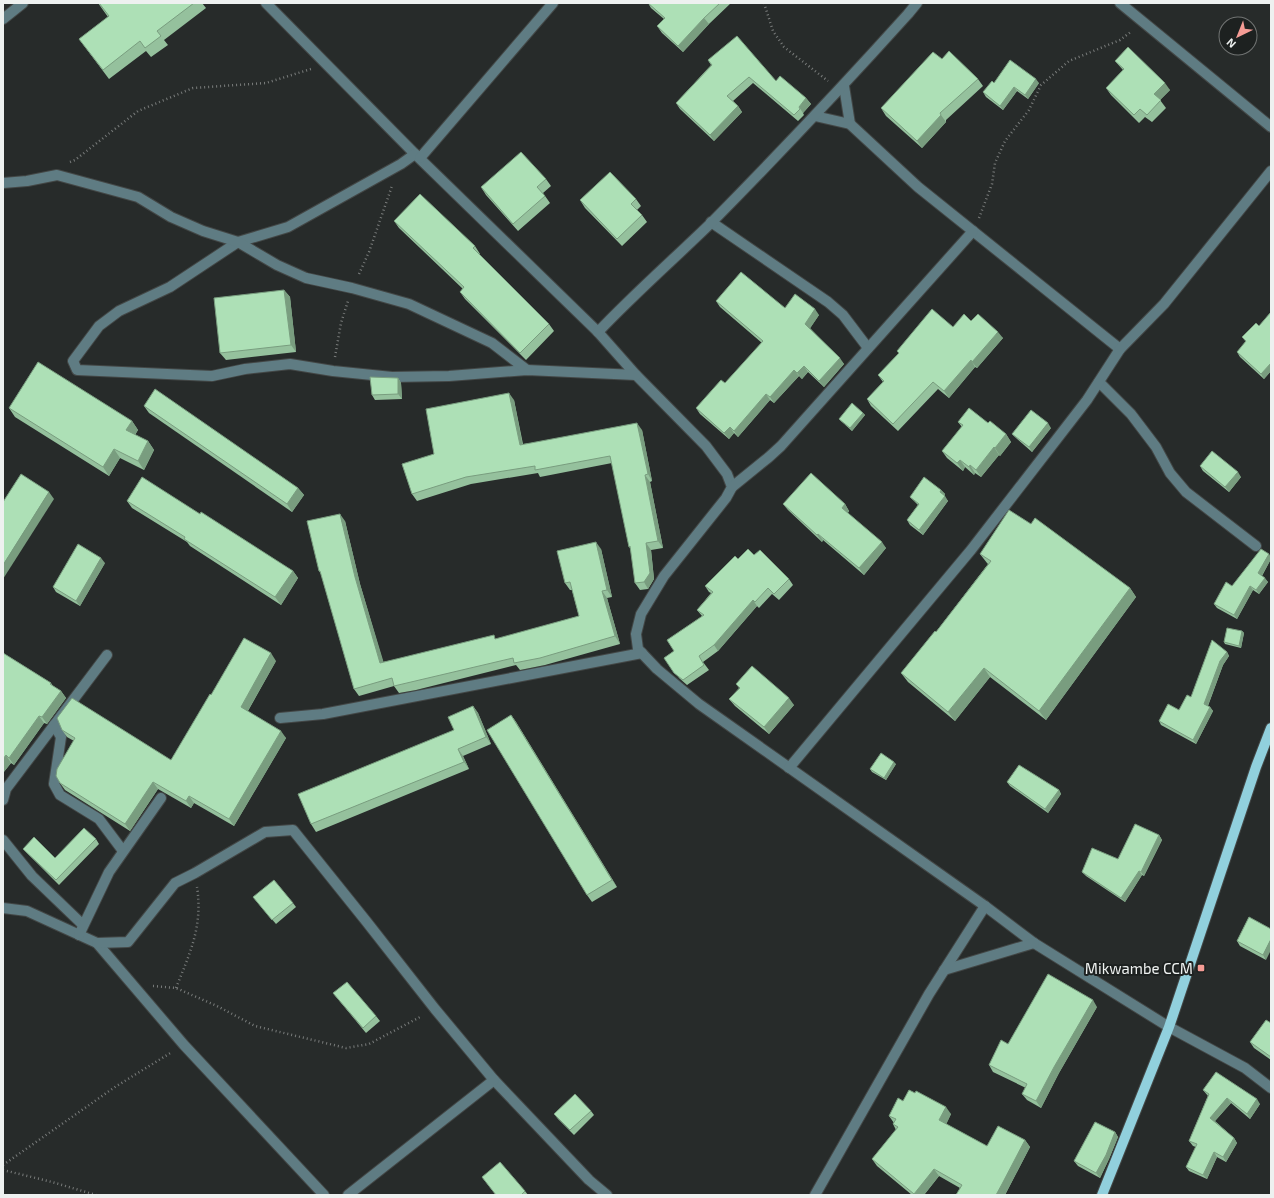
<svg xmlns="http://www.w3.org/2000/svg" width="1274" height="1198" viewBox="0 0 1274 1198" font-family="'Exo 2',sans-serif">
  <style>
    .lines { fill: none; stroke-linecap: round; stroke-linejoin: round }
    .minor-casing { stroke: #434746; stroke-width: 12 }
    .major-casing { stroke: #434746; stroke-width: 12 }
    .path { stroke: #797c7b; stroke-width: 2.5; stroke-dasharray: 1 3; stroke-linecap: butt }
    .minor { stroke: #5f7c83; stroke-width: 10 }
    .major { stroke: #91d0dd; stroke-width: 10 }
    .wall { fill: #95c19d }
    .shaded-wall { fill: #799d7f }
    .building { fill: #ade0b6; stroke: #799d7f }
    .poi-dot { fill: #f59c95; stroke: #1d2120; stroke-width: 1.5 }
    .labels { text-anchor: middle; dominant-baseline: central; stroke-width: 4; stroke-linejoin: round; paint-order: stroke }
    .poi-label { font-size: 15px; fill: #eef1f0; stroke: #1d2120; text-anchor: end }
  </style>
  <rect width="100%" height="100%" fill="#272b2a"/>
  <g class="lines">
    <g class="minor-casing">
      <g id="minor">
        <path d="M266 3 415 154 598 332 636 375 706 446 727 474 732 487 726 498 664 576 641 614 636 634 638 649 657 669 699 704 985 906 1034 943 1169 1027 1245 1068 1271 1088"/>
        <path d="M1120 3 1271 127"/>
        <path d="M3 19 23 3"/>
        <path d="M844 86 850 124"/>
        <path d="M815 116 850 124 918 187 1120 349"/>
        <path d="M415 154 401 164 288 227 238 242 170 287 119 311 99 326 73 361 77 370 212 376 245 369 290 364 333 371 392 377 449 376 527 370 636 375"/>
        <path d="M420 158 553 3"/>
        <path d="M3 183 27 181 57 175 138 197 171 217 203 231 238 242 277 265 306 278 352 288 409 304 492 343 527 370"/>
        <path d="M711 222 828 302 843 315 868 348"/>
        <path d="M598 332C635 293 674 259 712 222 779 154 844 85 908 14L917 3"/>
        <path d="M1099 382 1131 414 1156 447 1170 473 1186 492 1256 546"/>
        <path d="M732 487 769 457 781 446 973 231"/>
        <path d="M280 718 323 714 642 653"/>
        <path d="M54 725 61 737 54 784 60 795 99 819 123 851"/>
        <path d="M789 768 971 550 1087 400 1120 349 1164 304 1271 171"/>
        <path d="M3 800 6 789 107 655"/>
        <path d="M3 840 32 876 83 925"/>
        <path d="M3 908 27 911 97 943 184 1045 324 1195"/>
        <path d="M79 935 109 872 161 798"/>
        <path d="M97 943 128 942 175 883 195 873 265 832 293 830 366 921 435 1009 494 1080 589 1180 607 1195"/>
        <path d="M944 970 1034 943"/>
        <path d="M348 1195 494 1080"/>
        <path d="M815 1195 929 994 985 906"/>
      </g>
    </g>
    <g class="major-casing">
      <path id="major" d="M1102 1195 1169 1027 1256 767 1271 728"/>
    </g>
    <g class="path">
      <path d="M764 3 773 31 784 47 828 81"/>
      <path d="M70 162 75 160 138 111 193 88 266 83 311 69"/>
      <path d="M979 218 992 184 995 163 1005 141 1029 110 1041 85 1069 61 1120 40 1132 31"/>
      <path d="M359 274 369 252 392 186"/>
      <path d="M335 357 341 323 348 301"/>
      <path d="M153 986 176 988 217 1006 255 1026 346 1048 369 1044 422 1016"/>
      <path d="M176 988C190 953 203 926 197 887"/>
      <path d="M3 1165 115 1087 172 1052"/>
      <path d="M3 1170 52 1182 96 1195"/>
    </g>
    <use href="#minor" class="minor"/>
    <use href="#major" class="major"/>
  </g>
  <g class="wall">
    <path d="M98 3H202L206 8 164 40 168 45 151 57 146 51 109 79 79 39 108 17Z"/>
    <path d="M648 3H731L709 24 683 52 662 33 657 26 664 19 651 8Z"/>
    <path d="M942 59 978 79 983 86 946 120V122L922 148 886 116 881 108Z"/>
    <path d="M708 60 776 81 806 98 811 104 803 113 804 115 798 121 753 83 733 101 738 106 742 112 714 141 680 109 676 103 711 65Z"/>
    <path d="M1115 61 1170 90 1160 100 1166 108 1152 122 1145 117 1139 123 1111 95 1106 88 1123 70Z"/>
    <path d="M994 83H1039L1028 99 1017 91 1003 110 986 97 983 92Z"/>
    <path d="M546 179 551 186 543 193 550 203 518 231 486 195 481 187Z"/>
    <path d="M636 199 641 206 637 210 642 215 647 222 622 246 585 208 580 200Z"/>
    <path d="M394 221 475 246 480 254H479L549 324 554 331 526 360 465 299 460 292 463 289 399 228Z"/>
    <path d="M284 290 290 297 296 352 226 360 220 353Z"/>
    <path d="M716 301 785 308 819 315 810 328 844 364 824 387 808 372 802 379 799 376 774 403 770 400 738 437 734 433 729 439 700 414 696 408 725 383 762 343 720 307Z"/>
    <path d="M1271 312V371L1264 379 1240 357 1237 352 1246 342 1242 337 1259 326Z"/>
    <path d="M971 321 1003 338 977 368 975 367 949 398 938 389 898 431 871 406 867 399 883 382 878 375 899 354 897 351 953 327Z"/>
    <path d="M398 378 401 383 402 399 375 400 372 395Z"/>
    <path d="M514 400 523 444 642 430 652 481 650 482 663 548 651 550 654 579 648 589 640 590 635 583 631 549 629 547 612 463 540 477 538 473 471 484 417 501 412 494Z"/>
    <path d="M144 406 298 488 304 495 292 512 149 413Z"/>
    <path d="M9 408 132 421 138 430 135 435 148 441 154 450 144 470 120 458 109 476 15 417Z"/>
    <path d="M863 413 865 415 852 431 841 421 839 419Z"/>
    <path d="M958 422 988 423 1006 434 1011 442 1000 456 999 455 981 477 975 473 974 475 965 467 963 471 947 458 942 451 962 427Z"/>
    <path d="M1051 428 1032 452 1016 438 1012 434Z"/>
    <path d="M1200 466 1241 477 1229 492 1203 471Z"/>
    <path d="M941 490 945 494 944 496 948 501 923 535 910 525 907 520 918 505 910 497Z"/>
    <path d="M127 501 200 514 293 571 298 578 281 605 190 546 187 542 132 508Z"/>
    <path d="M783 504H845L849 511 848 513 886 548 864 575 823 540 822 542 788 510Z"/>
    <path d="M345 521 360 584 383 662 497 639 579 616 572 590H570L565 583 601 549 612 597 607 598 620 644 545 665 520 670 516 665 416 690 399 693 394 686 359 696 354 689 321 574 319 571Z"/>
    <path d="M980 554 1130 588 1136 597 1046 720 990 677 955 721 908 682 901 673 936 632 988 564 987 563Z"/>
    <path d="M754 555 789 579 793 585 779 600 772 594 759 608 757 606 718 651 703 662 709 670 687 685 679 678 664 658 674 651 702 616 697 610 711 593 709 592 705 586 738 559Z"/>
    <path d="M1271 557V559L1262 576 1268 582 1259 594 1253 590 1237 619 1217 608 1214 604 1232 586Z"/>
    <path d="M105 563 80 606 56 592 53 587Z"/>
    <path d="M1242 631 1244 633 1241 648 1225 644 1224 642Z"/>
    <path d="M1227 652 1229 656 1223 665 1208 706 1210 707 1213 711 1196 744 1161 725 1159 721 1179 710 1191 697Z"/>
    <path d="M3 653 51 683 53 686 61 691 66 698 47 724 44 723 14 765 11 763 3 773Z"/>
    <path d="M276 661 248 711 286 738 234 826 194 803 191 808 158 789 130 831 65 790 60 783 74 741 67 737 62 730 171 760 211 695Z"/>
    <path d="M736 684 794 705 769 734 735 706 729 699 739 688Z"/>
    <path d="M473 706 478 713 491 744 463 756 469 769 316 832 311 824 454 730Z"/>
    <path d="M511 715 516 722 617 887 592 902 587 895Z"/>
    <path d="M896 764 886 780 872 772 870 769Z"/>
    <path d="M1007 782 1059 790 1061 794 1048 813 1010 786Z"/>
    <path d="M1159 835 1162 840 1144 876 1142 875 1125 902 1086 876 1082 872 1118 859Z"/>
    <path d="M96 839 99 844 59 885 23 849 55 858Z"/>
    <path d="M253 897 293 903 296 907 276 924Z"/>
    <path d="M1249 917 1266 960 1240 946 1237 941Z"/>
    <path d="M333 993 376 1016 380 1021 366 1033 337 998Z"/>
    <path d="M1097 1007 1059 1073 1041 1108 1027 1100 1022 1094 1026 1088 993 1072 989 1065 1008 1044Z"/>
    <path d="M1271 1023V1060L1254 1048 1250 1042Z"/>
    <path d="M1203 1090 1260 1104 1250 1119 1231 1103 1215 1121 1234 1138 1237 1143 1226 1162 1217 1157 1207 1179 1189 1171 1186 1167 1196 1147 1193 1146 1189 1141 1208 1096Z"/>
    <path d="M903 1101 951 1114 946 1124 987 1146 1025 1140 1030 1147 1005 1195H956L960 1188 939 1176 924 1195H912L877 1166 872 1159 896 1130 893 1124 894 1123 889 1116Z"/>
    <path d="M591 1111 594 1115 574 1135 558 1119 554 1114Z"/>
    <path d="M1115 1132 1118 1137 1109 1159 1100 1178 1078 1166 1074 1161Z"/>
    <path d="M482 1177 525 1191 528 1195H496Z"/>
  </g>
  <g class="shaded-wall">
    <path d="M704 18 709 24 683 52 678 46Z"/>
    <path d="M1036 79 1039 83 1028 99 1025 95Z"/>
    <path d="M1165 83 1170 90 1159 101 1154 94Z"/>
    <path d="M1014 87 1017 91 1003 110 1000 106Z"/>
    <path d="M806 98 811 104 803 113 799 107Z"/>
    <path d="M738 106 742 112 714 141 710 135Z"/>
    <path d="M941 115 946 122 922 148 917 141Z"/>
    <path d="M284 290 290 297 296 352 291 345Z"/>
    <path d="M815 309 819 315 809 330 805 324Z"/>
    <path d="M998 332 1003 338 977 368 972 362Z"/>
    <path d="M840 358 844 364 824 387 819 381Z"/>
    <path d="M971 360 975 367 949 398 944 391Z"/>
    <path d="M1271 363V371L1264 379 1261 374Z"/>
    <path d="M804 366 808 372 802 379 797 373Z"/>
    <path d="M794 370 799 376 774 403 770 397Z"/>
    <path d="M398 378 401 383 402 399 398 394Z"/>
    <path d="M509 393 514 400 524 452 520 445Z"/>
    <path d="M766 394 770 400 738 437 734 431Z"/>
    <path d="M863 413 865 415 852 431 850 428Z"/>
    <path d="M132 421 138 430 132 439 126 430Z"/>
    <path d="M637 423 642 430 652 481 648 474Z"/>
    <path d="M1048 423 1051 428 1032 452 1029 447Z"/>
    <path d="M730 427 734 433 729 439 724 433Z"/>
    <path d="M1006 434 1011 442 1000 456 995 448Z"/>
    <path d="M148 441 154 450 144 470 138 461Z"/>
    <path d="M994 447 999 455 981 477 976 470Z"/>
    <path d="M114 449 120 458 109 476 103 467Z"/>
    <path d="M960 460 965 467 963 471 957 463Z"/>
    <path d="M970 465 975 473 974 475 969 467Z"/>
    <path d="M1238 472 1241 477 1229 492 1225 487Z"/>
    <path d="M645 475 650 482 663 548 658 541Z"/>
    <path d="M298 488 304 495 292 512 287 504Z"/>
    <path d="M941 490 945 494 943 497 940 492Z"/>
    <path d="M49 492 54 499 3 579V565Z"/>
    <path d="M945 496 948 501 923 535 919 530Z"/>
    <path d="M845 504 849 511 846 514 842 508Z"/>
    <path d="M340 514 345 521 360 584 386 670 380 663 355 577Z"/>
    <path d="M818 534 823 540 822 542 817 535Z"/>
    <path d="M596 542 601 549 612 597 607 590Z"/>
    <path d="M882 542 886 548 864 575 859 568Z"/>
    <path d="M646 543 651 550 654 579 648 589 644 582Z"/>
    <path d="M1269 554 1271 557V559L1261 577 1258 573Z"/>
    <path d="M101 558 105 563 80 606 76 601Z"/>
    <path d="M293 571 298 578 281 605 275 597Z"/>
    <path d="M1265 578 1268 582 1259 594 1256 590Z"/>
    <path d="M1250 586 1253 590 1237 619 1234 615Z"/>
    <path d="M1130 588 1136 597 1046 720 1039 711Z"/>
    <path d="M602 591 607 598 620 644 615 636Z"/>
    <path d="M753 600 757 606 718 651 714 645Z"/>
    <path d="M1242 631 1244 633 1241 648 1239 646Z"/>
    <path d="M1227 652 1229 656 1223 665 1207 708 1204 704 1220 661Z"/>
    <path d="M271 653 276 661 246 714 241 707Z"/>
    <path d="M984 668 990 677 955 721 948 712Z"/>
    <path d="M61 691 66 698 47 724 42 717Z"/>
    <path d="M789 698 794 705 769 734 764 727Z"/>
    <path d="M473 706 478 713 491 744 486 737Z"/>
    <path d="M1210 707 1213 711 1196 744 1193 740Z"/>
    <path d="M511 715 516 722 617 887 612 880Z"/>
    <path d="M39 716 44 723 14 765 9 758Z"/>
    <path d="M281 731 286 738 234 826 229 819Z"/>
    <path d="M458 749 463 756 469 769 464 762Z"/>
    <path d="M6 755 11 763 3 773V759Z"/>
    <path d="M894 762 896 764 886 780 884 778Z"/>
    <path d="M153 782 158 789 130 831 125 824Z"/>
    <path d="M1059 790 1061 794 1048 813 1045 809Z"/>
    <path d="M189 796 194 803 191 808 186 801Z"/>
    <path d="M1159 835 1162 840 1144 876 1141 872Z"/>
    <path d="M1139 871 1142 875 1125 902 1121 898Z"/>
    <path d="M1271 939V950L1266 960 1263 955Z"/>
    <path d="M1093 1000 1097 1007 1059 1073 1041 1108 1036 1101 1054 1067Z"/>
    <path d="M1227 1098 1231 1103 1214 1122 1210 1118Z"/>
    <path d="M1257 1099 1260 1104 1250 1119 1247 1114Z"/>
    <path d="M946 1107 951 1114 945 1127 939 1120Z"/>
    <path d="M1115 1132 1118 1137 1109 1159 1100 1178 1096 1173Z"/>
    <path d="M1234 1138 1237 1143 1226 1162 1223 1157Z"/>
    <path d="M1025 1140 1030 1147 1007 1191 1005 1195H996Z"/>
    <path d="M1214 1152 1217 1157 1207 1179 1203 1175Z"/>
    <path d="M934 1169 939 1176 924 1195H915L914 1194Z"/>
  </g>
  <g class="building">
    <path d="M99 3H194L157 31 161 36 145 48 140 41 103 70 79 39 109 16Z"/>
    <path d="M648 3H720L704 18 678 46 657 26 665 18Z"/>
    <path d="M737 36 776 81 780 76 806 98 799 107 800 109 794 115 749 77 727 96 738 106 710 135 676 103 712 65 708 60Z"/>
    <path d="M1128 47 1165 83 1154 94 1161 100 1147 115 1140 109 1134 115 1106 88 1124 69 1115 61Z"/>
    <path d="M949 51 978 79 940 113 941 115 917 141 881 108 933 52 942 59Z"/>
    <path d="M1010 60 1036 79 1025 95 1014 87 1000 106 983 92 992 81 994 83Z"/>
    <path d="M521 152 546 179 537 187 545 196 513 224 481 187Z"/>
    <path d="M610 172 636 199 631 204 642 215 617 239 580 200Z"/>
    <path d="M420 194 475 246 473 248 549 324 520 353 460 292 464 287 394 221Z"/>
    <path d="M741 272 785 308 795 294 815 309 805 324 840 358 819 381 804 366 797 373 794 370 770 397 766 394 734 431 730 427 724 433 696 408 721 380 725 383 763 341 716 301Z"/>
    <path d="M284 290 291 345 220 353 214 298Z"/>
    <path d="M932 309 953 327 964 314 971 321 978 314 998 332 972 362 971 360 944 391 933 382 893 424 867 399 884 381 878 375 899 353 897 351Z"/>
    <path d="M1271 312V363L1261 374 1237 352 1246 341 1242 337 1256 323 1259 326Z"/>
    <path d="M38 362 132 421 126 430 148 441 138 461 114 449 103 467 9 408Z"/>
    <path d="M370 377 398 378V394L372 395Z"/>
    <path d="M155 389 298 488 287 504 144 406Z"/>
    <path d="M509 393 520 445 637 423 648 474 645 475 658 541 646 543 650 573 644 582 635 583 630 546 629 547 610 456 535 470V466L466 477 412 494 402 464 434 454 426 409Z"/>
    <path d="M852 403 863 413 850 428 839 419Z"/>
    <path d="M969 408 988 423 990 421 1006 434 995 448 994 447 976 470 970 465 969 467 960 460 957 463 942 451 963 425 958 422Z"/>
    <path d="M1031 410 1048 423 1029 447 1012 434Z"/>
    <path d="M1212 451 1238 472 1225 487 1200 466Z"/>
    <path d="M811 473 845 504 842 508 882 542 859 568 818 534 817 535 783 504Z"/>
    <path d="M21 474 49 492 3 565V502Z"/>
    <path d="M142 477 200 514 201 512 293 571 275 597 184 539 185 537 127 501Z"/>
    <path d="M924 477 941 490 940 492 945 496 919 530 907 520 919 504 910 497Z"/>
    <path d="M1009 510 1031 524 1035 518 1130 588 1039 711 984 668 948 712 901 673 935 631 936 632 991 561 980 554Z"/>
    <path d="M340 514 355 577 380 663 494 635 495 639 579 616 570 582 565 583 557 551 596 542 607 590 602 591 615 636 540 658 514 663 513 658 394 686 392 678 354 689 320 571H319L307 521Z"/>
    <path d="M78 544 101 558 76 601 53 587Z"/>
    <path d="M748 549 754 555 760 550 789 579 774 594 768 588 755 602 753 600 714 645 699 656 704 665 683 680 674 673 664 658 674 651 667 640 704 615 697 610 713 592 705 586 735 556 738 559Z"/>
    <path d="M1261 549 1269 554 1258 573 1265 578 1256 590 1250 586 1234 615 1214 604 1226 582 1232 586Z"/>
    <path d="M1227 628 1242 631 1239 646 1224 642Z"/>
    <path d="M244 638 271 653 241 707 281 731 229 819 189 796 186 801 153 782 125 824 60 783 56 776 57 769 75 738 62 730 57 718 72 698 171 760 210 694 211 695Z"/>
    <path d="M1212 640 1227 652 1220 661 1204 704 1210 707 1193 740 1159 721 1168 704 1179 710 1187 695 1191 697Z"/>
    <path d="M3 653 51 683 50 684 61 691 42 717 39 716 9 758 6 755 3 759Z"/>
    <path d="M752 666 789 698 764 727 729 699 740 688 736 684Z"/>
    <path d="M473 706 486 737 458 749 464 762 311 824 298 794 454 730 448 717Z"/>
    <path d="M511 715 612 880 587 895 487 730Z"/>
    <path d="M881 753 894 762 884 778 870 769Z"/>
    <path d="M1019 765 1059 790 1045 809 1007 782Z"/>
    <path d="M1135 824 1159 835 1141 872 1139 871 1121 898 1082 872 1092 848 1118 859Z"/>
    <path d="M84 828 96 839 56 880 23 849 34 837 55 858Z"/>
    <path d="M274 880 293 903 272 920 253 897Z"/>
    <path d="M1249 917 1271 929V939L1263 955 1237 941Z"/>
    <path d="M1048 974 1093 1000 1054 1067 1036 1101 1022 1094 1027 1084 989 1065 1001 1040 1008 1044Z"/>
    <path d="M347 982 376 1016 363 1028 333 993Z"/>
    <path d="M1266 1020 1271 1023V1057L1250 1042Z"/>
    <path d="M1216 1072 1257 1099 1247 1114 1227 1098 1210 1118 1234 1138 1223 1157 1214 1152 1203 1175 1186 1167 1197 1144 1189 1141 1209 1094 1203 1090Z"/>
    <path d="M909 1090 915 1093 916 1091 946 1107 939 1120 987 1146 998 1126 1025 1140 1002 1184 996 1195H956L962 1185 934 1169 914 1194 872 1159 898 1127 893 1124 896 1119 889 1116 898 1098 903 1101Z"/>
    <path d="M575 1094 591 1111 570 1130 554 1114Z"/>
    <path d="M1095 1122 1115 1132 1106 1155 1096 1173 1074 1161Z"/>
    <path d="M500 1162 525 1191 521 1195H496L482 1177Z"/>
  </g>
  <rect class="poi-dot" x="1197" y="964" width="8" height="8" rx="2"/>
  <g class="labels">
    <g class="poi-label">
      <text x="1193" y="968">Mikwambe CCM</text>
    </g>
  </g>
  <rect width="1274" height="1198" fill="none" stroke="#eef1f0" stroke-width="8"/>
  <g transform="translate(1238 36) rotate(223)"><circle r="19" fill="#1d2120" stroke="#717473"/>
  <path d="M0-3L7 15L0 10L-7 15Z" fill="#f59c95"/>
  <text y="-6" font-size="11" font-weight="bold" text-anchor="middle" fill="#eef1f0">N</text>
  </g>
</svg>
